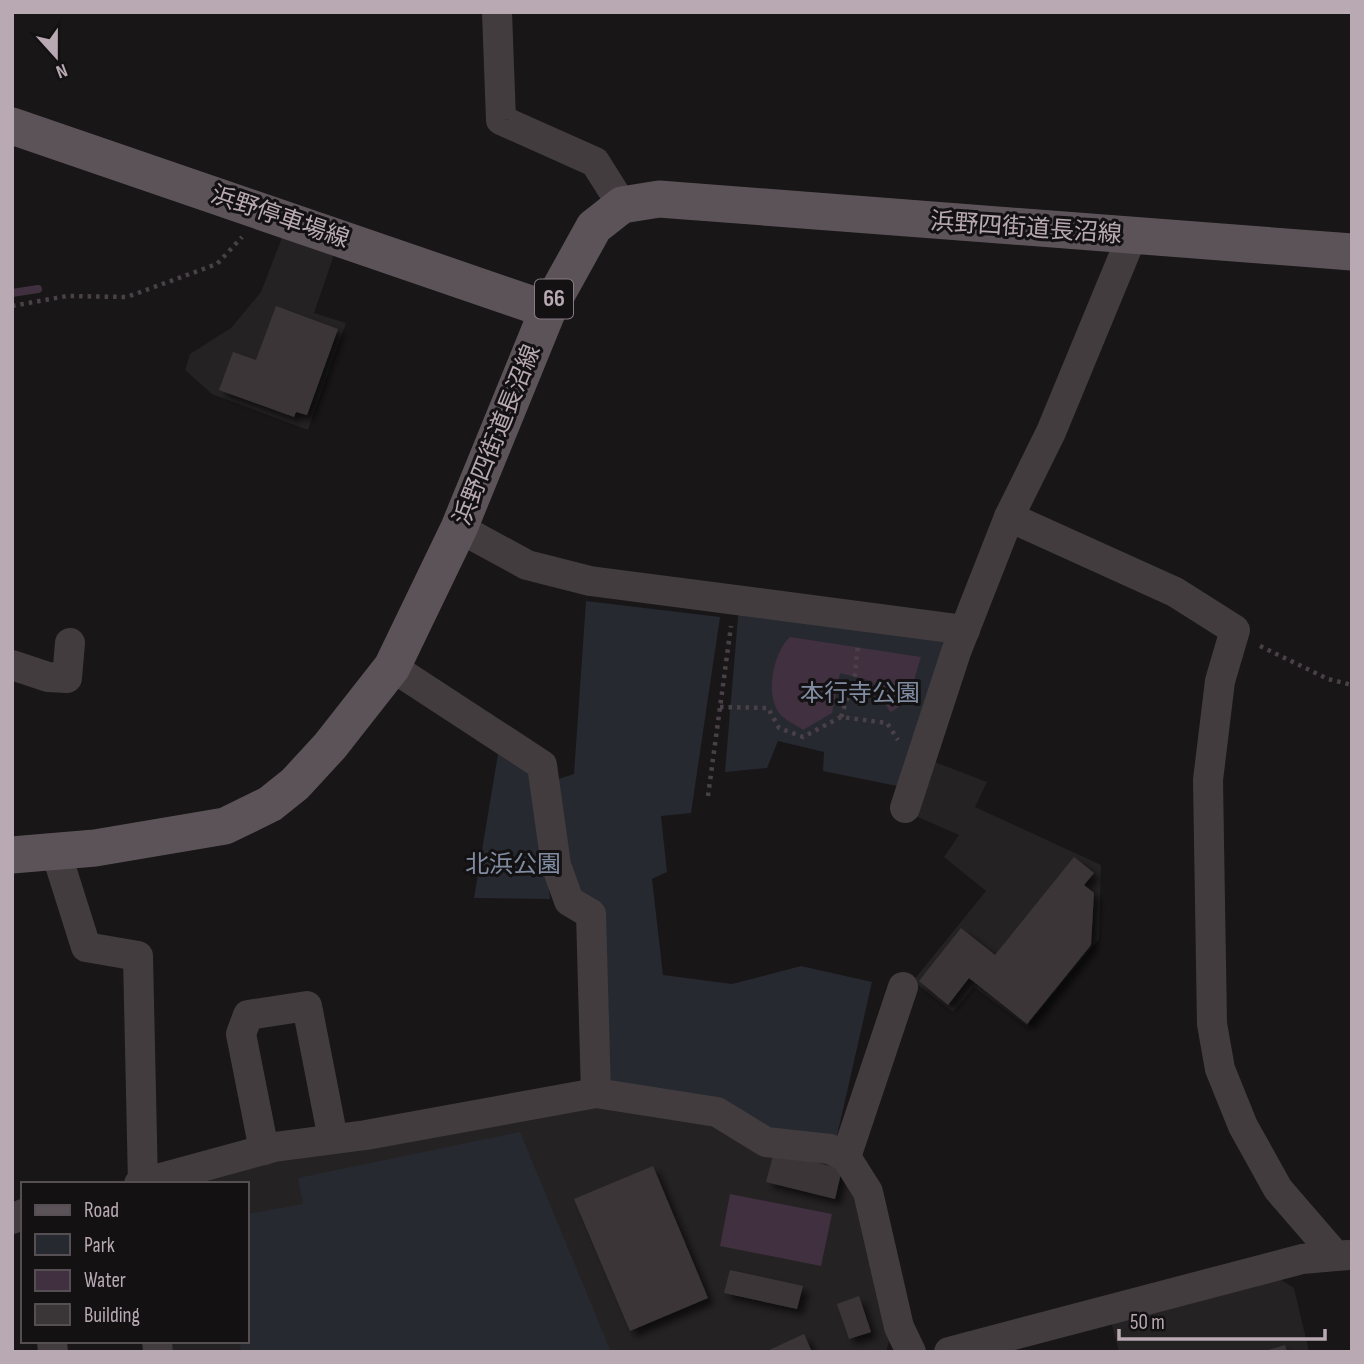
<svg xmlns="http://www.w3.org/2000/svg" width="1364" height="1364" viewBox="0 0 1364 1364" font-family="'Sofia Sans Condensed','Noto Sans JP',sans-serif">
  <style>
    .built { fill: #252223 }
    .green { fill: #262930 }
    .water { fill: #413040 }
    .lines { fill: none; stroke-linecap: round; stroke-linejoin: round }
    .stream { stroke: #413040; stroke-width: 8 }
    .building { fill: #3a3638; filter: url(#shadow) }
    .path { stroke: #494147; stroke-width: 4.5; stroke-dasharray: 3.5 5; stroke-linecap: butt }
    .minor { stroke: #423c3f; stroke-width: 30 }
    .major { stroke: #5c5359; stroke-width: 37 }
    .labels { text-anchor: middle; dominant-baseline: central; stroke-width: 6; stroke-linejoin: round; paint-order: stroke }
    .shield { fill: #131112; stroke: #867b83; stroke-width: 2 }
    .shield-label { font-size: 23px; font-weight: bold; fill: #b8a9b3 }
    .street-label { font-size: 24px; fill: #b8a9b3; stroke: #131112 }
    .park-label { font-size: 24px; fill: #808ca2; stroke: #131112 }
  </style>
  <defs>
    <filter id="shadow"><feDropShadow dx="6" dy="6" stdDeviation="3.5" flood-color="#0009"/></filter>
  </defs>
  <rect width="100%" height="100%" fill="#181617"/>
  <g class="built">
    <path d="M283 235 335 252 314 313 346 323 308 430 212 394 185 370 190 354 231 328 261 292Z"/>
    <path d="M935 762 987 782 975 807 1101 865 1099 939 1027 1026 974 987 953 1012 913 981 986 891 944 857 959 835 913 815Z"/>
    <path d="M600 1104 714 1119 846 1163 891 1334 886 1352H173L172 1341H247V1184H193L203 1174Z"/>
    <path d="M1277 1277 1294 1288 1309 1352H1119L1111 1321Z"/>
  </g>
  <g class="green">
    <path d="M586 601 720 617 691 813 661 816 667 872 652 879 663 975 732 984 801 966 872 982 837 1136 773 1134 618 1087 607 1076 603 904 579 900 562 864 555 780 574 774Z"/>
    <path d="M739 605 955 636 902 787 823 771 824 752 778 741 767 768 725 772Z"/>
    <path d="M498 754 537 779 550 899 474 898Z"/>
    <path d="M520 1132 611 1352H241L240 1341H247V1214L303 1204 298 1178Z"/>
  </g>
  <g class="water">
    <path d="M790 637 921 657C915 675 910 705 890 712L872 681 840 673 832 713 803 730C796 725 785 720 780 714 764 695 774 651 790 637Z"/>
    <path d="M730 1194 832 1214 821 1266 720 1246Z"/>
  </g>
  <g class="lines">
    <path class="stream" d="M12 293 38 289"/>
  </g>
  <g class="building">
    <path d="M276 306 338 329 307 415 296 412 294 417 219 390 233 352 256 360Z"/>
    <path d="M1074 857 1094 873 1084 885 1094 893 1091 945 1027 1024 969 978 948 1005 919 981 961 928 995 955Z"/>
    <path d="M774 1152 842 1169 835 1199 766 1182Z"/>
    <path d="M653 1166 708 1298 630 1331 574 1199Z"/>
    <path d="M730 1270 803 1286 797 1309 724 1293Z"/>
    <path d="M859 1296 871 1332 849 1339 837 1304Z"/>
    <path d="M804 1334 812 1352H765Z"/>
    <path d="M1285 1345 1287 1352H1265V1351Z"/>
  </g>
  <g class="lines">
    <g class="path">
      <path d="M12 306 67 296 127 297 217 264 242 237"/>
      <path d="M1260 646 1328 679 1352 685"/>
      <path d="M720 707 768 708 779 728 803 737 841 717 887 723 898 740"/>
      <path d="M841 717 855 675 858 644"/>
      <path d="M708 796 731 626"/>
    </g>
    <g class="minor">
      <path d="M497 12 501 120 595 162 622 205"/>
      <path d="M1009 517 1175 592 1235 630 1220 681 1208 780 1212 1024 1220 1069 1243 1126 1278 1189 1335 1255"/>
      <path d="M459 528 527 565 590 581 965 630"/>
      <path d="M12 665 48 677 67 678 70 643"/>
      <path d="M392 667 542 765 556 865 569 901 591 914 596 1093"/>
      <path d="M905 808 956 652 1009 517 1051 432 1132 236"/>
      <path d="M55 849 86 947 138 956 143 1184"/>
      <path d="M264 1150 241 1034 248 1015 307 1006 333 1139"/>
      <path d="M846 1157 903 987"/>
      <path d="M139 1184 274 1147 366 1135 596 1093 717 1112 766 1142 830 1149 846 1157 868 1192 899 1327 911 1352"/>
      <path d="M12 1219 23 1214"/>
      <path d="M52 1341 53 1352"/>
      <path d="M157 1341 158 1352"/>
      <path d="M949 1352 1302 1259 1348 1255"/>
    </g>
    <g class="major">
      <path d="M12 126 548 310"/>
      <path d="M12 855 95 848 225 826 270 804 295 784 330 746 392 667 459 528 548 310 594 227 622 205 659 199 1352 252"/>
    </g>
  </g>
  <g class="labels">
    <rect class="shield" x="535" y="279.5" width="38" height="39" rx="5"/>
    <g class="shield-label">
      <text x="554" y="299">66</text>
    </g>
    <g class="street-label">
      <text transform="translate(280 217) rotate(19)">浜野停車場線</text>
      <text transform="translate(1026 228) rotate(4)">浜野四街道長沼線</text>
      <text transform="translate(497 435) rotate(-68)">浜野四街道長沼線</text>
    </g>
    <g class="park-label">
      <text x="860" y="693">本行寺公園</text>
      <text x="513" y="864">北浜公園</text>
    </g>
  </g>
  <rect width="1364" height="1364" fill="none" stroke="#b8a9b3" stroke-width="28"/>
  <rect x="21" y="1182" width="228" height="161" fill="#131112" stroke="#554e52" stroke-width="2"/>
  <rect x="35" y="1205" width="35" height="10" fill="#5c5359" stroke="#554e52" stroke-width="2"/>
  <text x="84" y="1217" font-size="21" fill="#b8a9b3">Road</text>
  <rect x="35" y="1234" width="35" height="21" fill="#262930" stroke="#554e52" stroke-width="2"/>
  <text x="84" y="1252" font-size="21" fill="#b8a9b3">Park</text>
  <rect x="35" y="1270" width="35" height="21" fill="#413040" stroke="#554e52" stroke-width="2"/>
  <text x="84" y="1287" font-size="21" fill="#b8a9b3">Water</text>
  <rect x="35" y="1304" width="35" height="21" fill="#3a3638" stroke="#554e52" stroke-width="2"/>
  <text x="84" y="1322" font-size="21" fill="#b8a9b3">Building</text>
  <g transform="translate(56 56) rotate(159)" stroke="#131112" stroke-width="5" paint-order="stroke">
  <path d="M0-5L12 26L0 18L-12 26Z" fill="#b8a9b3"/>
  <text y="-10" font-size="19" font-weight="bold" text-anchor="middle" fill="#b8a9b3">N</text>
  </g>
  <path d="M1119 1329v10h206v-10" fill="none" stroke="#b8a9b3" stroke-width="3.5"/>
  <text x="1130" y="1329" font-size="21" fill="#b8a9b3" stroke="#131112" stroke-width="5" paint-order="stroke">50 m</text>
</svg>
